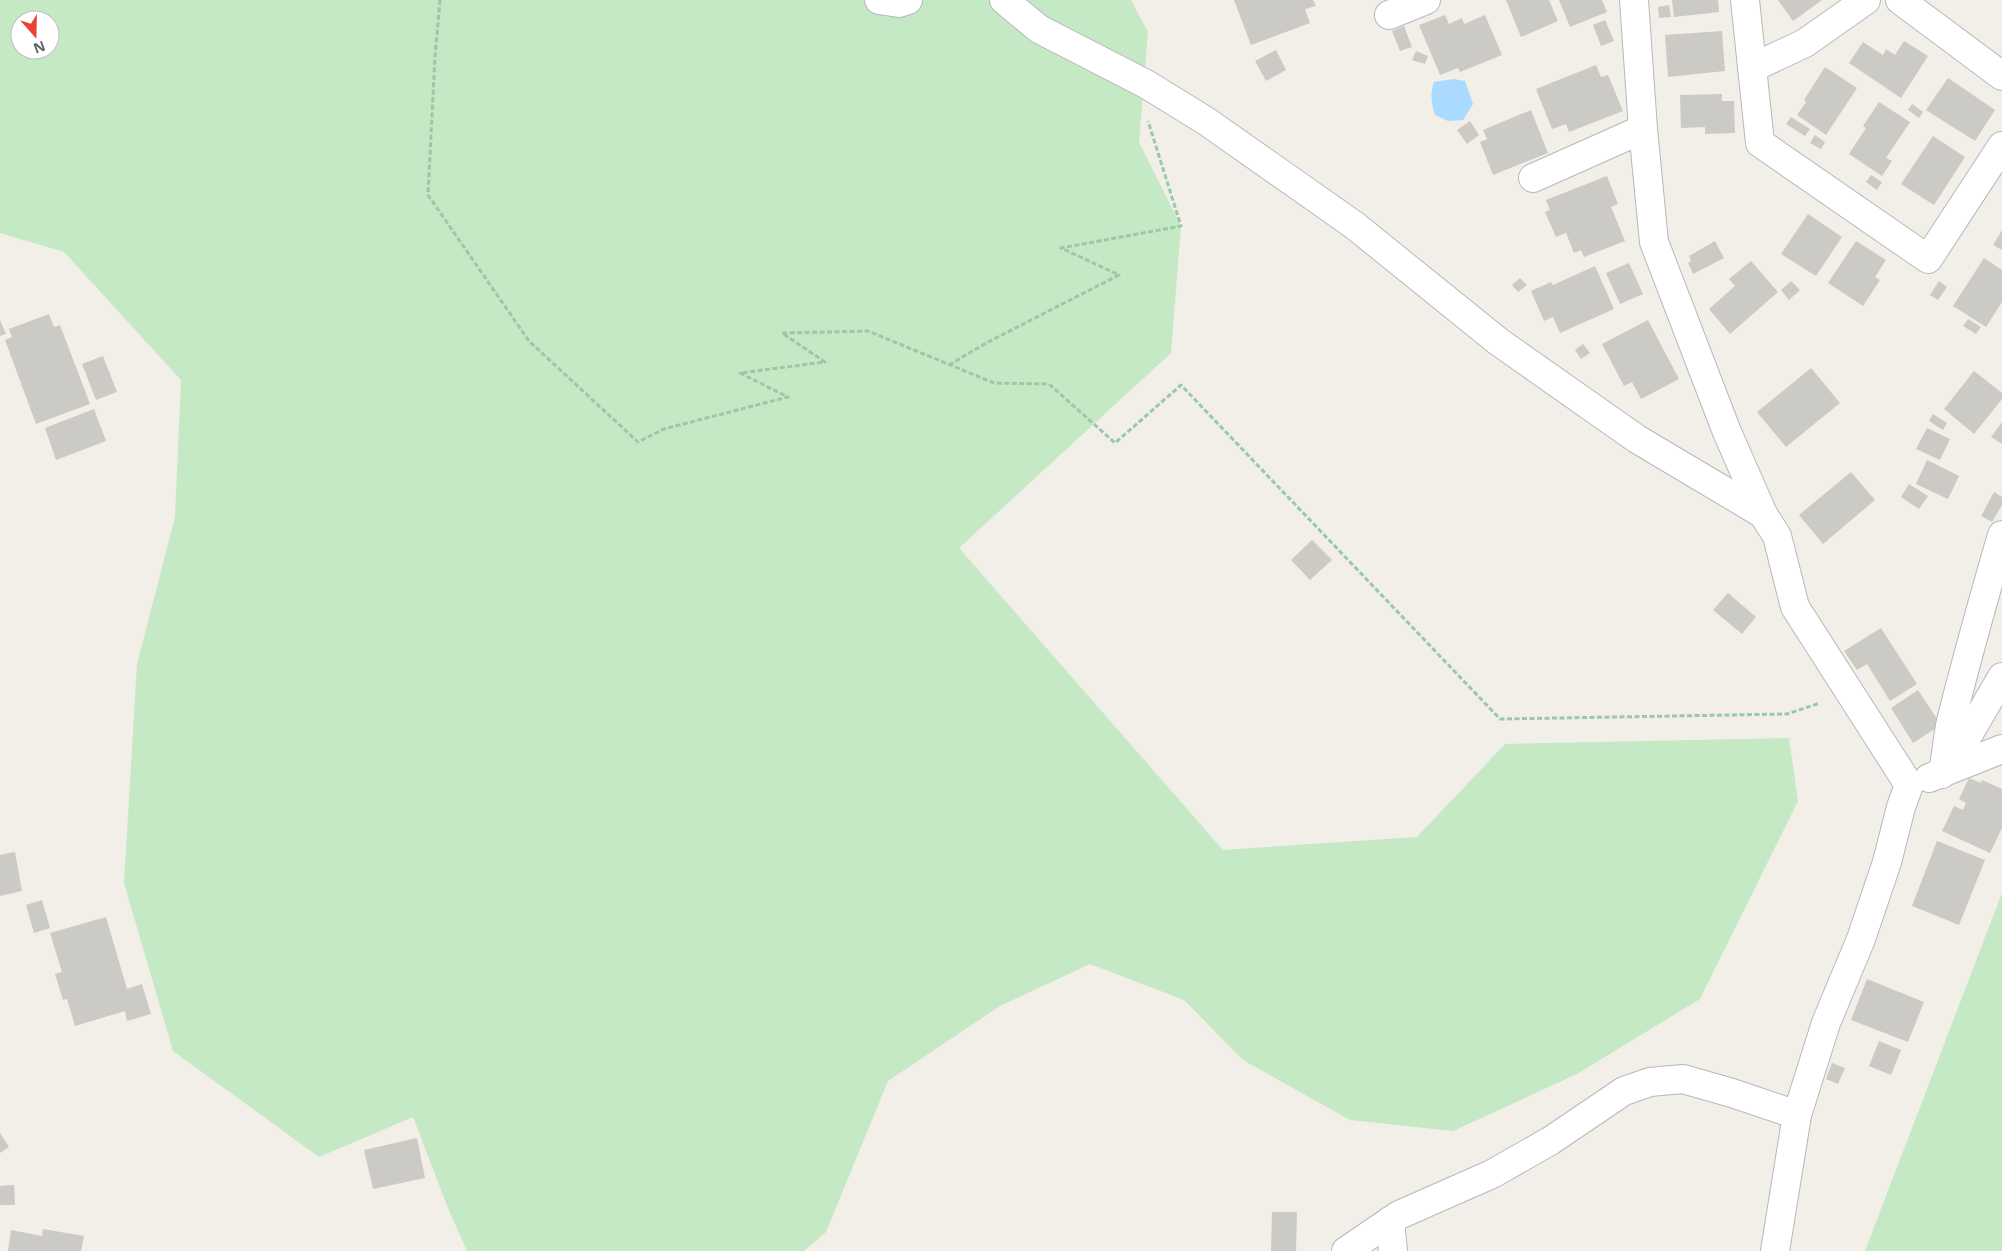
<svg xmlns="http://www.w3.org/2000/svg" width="2002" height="1251" viewBox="0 0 2002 1251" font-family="'Open Sans',sans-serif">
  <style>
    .green { fill: #c5e8c5; fill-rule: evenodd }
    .water { fill: #aadaff }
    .building { fill: #cccac5 }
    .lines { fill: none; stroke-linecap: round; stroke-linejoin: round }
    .street-casing { stroke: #b5b8bc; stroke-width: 30 }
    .path { stroke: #9cc7a9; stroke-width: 3; stroke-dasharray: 5 2.5; stroke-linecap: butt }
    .street { stroke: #fff; stroke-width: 28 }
  </style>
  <rect width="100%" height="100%" fill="#f1efe8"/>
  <g class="green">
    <path d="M0 0H1131L1148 32 1139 142 1181 226 1171 353 959 548 1223 850 1417 837 1505 744 1789 738 1798 801 1700 999 1577 1074 1453 1131 1350 1120 1243 1060 1184 1000 1090 964 1000 1006 888 1081 826 1232 804 1251H467L448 1208 413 1117 319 1157 173 1051 124 883 137 664 175 517 181 380 64 252 0 233ZM20 20H50V50H20Z"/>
    <path d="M2002 893V1251H1865Z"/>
  </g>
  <path class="water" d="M1454 79 1465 81 1473 104 1463 120 1448 121 1435 115C1431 103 1430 94 1434 82Z"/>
  <g class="building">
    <path d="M1234 0H1313L1316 6 1305 9 1310 23 1251 45Z"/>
    <path d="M1506 0H1549L1558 21 1521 37Z"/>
    <path d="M1559 0H1602L1607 12 1570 27Z"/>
    <path d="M1672 0H1718L1719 12 1674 17Z"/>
    <path d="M1778 0H1822L1793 21Z"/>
    <path d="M1669 5 1671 17 1659 18 1658 7Z"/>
    <path d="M1445 15 1449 24 1462 18 1464 24 1485 15 1502 55 1460 72 1458 68 1440 75 1419 25Z"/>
    <path d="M1605 20 1614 41 1601 46 1593 25Z"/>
    <path d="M1404 26 1412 47 1400 51 1392 31Z"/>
    <path d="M1722 31 1725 71 1668 77 1665 35Z"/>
    <path d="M1904 41 1928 56 1901 98 1849 63 1863 42 1883 55 1886 49 1895 55Z"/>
    <path d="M1276 50 1286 70 1266 81 1255 61Z"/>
    <path d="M1416 51 1428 56 1425 64 1412 60Z"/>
    <path d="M1596 65 1601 77 1608 75 1623 111 1569 132 1566 124 1552 129 1536 89Z"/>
    <path d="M1825 67 1857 88 1826 135 1797 115 1806 102 1804 100Z"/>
    <path d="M1948 78 1995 110 1975 141 1926 110Z"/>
    <path d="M1722 94V101H1734L1735 133 1705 134V127L1681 128 1680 95Z"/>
    <path d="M1879 102 1910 122 1886 158 1892 161 1882 176 1849 154 1866 128 1863 126Z"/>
    <path d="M1912 104 1923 112 1919 118 1908 110Z"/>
    <path d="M1531 110 1548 153 1493 175 1480 142 1487 139 1483 130Z"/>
    <path d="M1791 117 1810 129 1805 136 1786 124Z"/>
    <path d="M1470 121 1479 135 1467 144 1457 130Z"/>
    <path d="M1815 135 1825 142 1821 149 1810 143Z"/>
    <path d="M1933 136 1965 157 1934 205 1901 184Z"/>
    <path d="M1871 175 1882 182 1877 190 1866 182Z"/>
    <path d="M1607 176 1618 204 1611 207 1625 241 1584 257 1581 250 1574 253 1566 233 1556 237 1545 212 1550 210 1546 200Z"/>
    <path d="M1808 214 1842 237 1816 276 1781 254Z"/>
    <path d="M2002 230V250L1993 245Z"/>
    <path d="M1715 241 1724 258 1693 274 1688 263 1691 261 1689 256Z"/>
    <path d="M1856 241 1886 260 1875 277 1880 280 1863 306 1828 283Z"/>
    <path d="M1984 258 2002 270V302L1986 327 1953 306Z"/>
    <path d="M1751 261 1778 292 1730 334 1709 309 1735 286 1729 279Z"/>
    <path d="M1629 263 1643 294 1620 304 1606 273Z"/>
    <path d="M1595 266 1614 309 1560 333 1553 317 1544 321 1531 291 1551 282 1553 285Z"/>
    <path d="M1520 278 1527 285 1518 292 1512 285Z"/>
    <path d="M1791 281 1800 290 1789 300 1781 290Z"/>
    <path d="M1939 281 1947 287 1938 300 1930 295Z"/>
    <path d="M49 314 54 327 60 325 90 404 36 424 5 340 12 337 9 329Z"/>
    <path d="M1968 319 1981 327 1976 334 1963 326Z"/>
    <path d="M0 320 6 334 0 336Z"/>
    <path d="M1648 320 1679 379 1641 399 1632 382 1624 386 1602 344Z"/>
    <path d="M1583 344 1590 353 1581 359 1575 350Z"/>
    <path d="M103 356 117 392 96 400 82 364Z"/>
    <path d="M1811 368 1840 403 1786 447 1757 412Z"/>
    <path d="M1974 371 2002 393V399L1974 434 1944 409Z"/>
    <path d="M94 409 106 441 56 460 45 428Z"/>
    <path d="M1933 414 1947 423 1943 430 1929 421Z"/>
    <path d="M2002 422V444L1991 437Z"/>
    <path d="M1927 428 1950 439 1940 460 1916 449Z"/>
    <path d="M1927 460 1959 476 1948 499 1916 484Z"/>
    <path d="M1851 472 1875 500 1823 544 1799 515Z"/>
    <path d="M1909 484 1928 496 1919 509 1901 497Z"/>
    <path d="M1994 492 2002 497V505L1992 522 1981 516Z"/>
    <path d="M1312 540 1332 560 1310 580 1291 560Z"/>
    <path d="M1728 593 1756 617 1742 634 1713 610Z"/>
    <path d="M1881 628 1917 684 1890 701 1867 664 1857 670 1844 651Z"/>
    <path d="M1918 690 1941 725 1913 743 1891 708Z"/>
    <path d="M1969 778 1981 783 1982 780 2002 789V828L1990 853 1942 831 1954 806 1963 810 1966 803 1959 799Z"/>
    <path d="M1937 841 1985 860 1959 925 1912 906Z"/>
    <path d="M15 852 22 891 0 896V855Z"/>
    <path d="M42 900 50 928 34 933 26 905Z"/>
    <path d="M106 917 127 989 142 984 151 1014 127 1021 125 1011 75 1026 67 999 63 1000 55 974 62 972 50 933Z"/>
    <path d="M1867 979 1924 1002 1908 1042 1851 1020Z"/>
    <path d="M1879 1041 1901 1050 1891 1075 1869 1066Z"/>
    <path d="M1832 1063 1845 1068 1838 1084 1826 1079Z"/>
    <path d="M0 1133 9 1147 0 1153Z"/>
    <path d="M417 1138 425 1178 373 1189 364 1150Z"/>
    <path d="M14 1185 15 1205H0V1186Z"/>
    <path d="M1272 1212H1297L1296 1251H1271Z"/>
    <path d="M43 1229 84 1236 81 1251H8L11 1230 42 1236Z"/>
  </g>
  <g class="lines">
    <g class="street-casing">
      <g id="street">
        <path d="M879 0 899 3 908 0"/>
        <path d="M1004 0 1039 29 1146 84 1206 121 1354 225 1499 342 1637 439 1763 514"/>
        <path d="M1634 0 1643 129 1654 242 1727 432 1763 514 1777 536 1795 607 1909 785 1901 807 1887 862 1861 939 1826 1023 1797 1115 1775 1251"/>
        <path d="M1745 0 1760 143 1928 259 2002 146"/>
        <path d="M1900 0 2002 76"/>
        <path d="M1389 15 1426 0"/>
        <path d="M1752 68 1805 43 1866 0"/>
        <path d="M1533 178 1643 129"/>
        <path d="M1946 758 1963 744 2002 677"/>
        <path d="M1942 774C1947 756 1947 738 1951 721 1967 658 1984 597 2002 535"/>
        <path d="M1929 778 2002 749"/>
        <path d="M1390 1221 1393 1251"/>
        <path d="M1346 1251 1399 1215 1492 1174 1550 1141 1624 1091 1650 1082 1683 1079 1732 1093 1797 1115"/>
      </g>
    </g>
    <g class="path">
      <path d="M440 0 435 56 428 195 529 341 638 442 664 429 788 397 740 373 825 362 782 333 868 331 994 383 1049 384 1115 443 1181 385 1500 719 1787 714 1820 703"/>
      <path d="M949 365 988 342 1119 275 1061 248 1181 226 1148 121"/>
    </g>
    <use href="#street" class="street"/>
  </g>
  <g transform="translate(35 35) rotate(160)"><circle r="24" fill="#ffffff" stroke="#bfc1c3"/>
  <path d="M0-4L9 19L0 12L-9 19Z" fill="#ea4335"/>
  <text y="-8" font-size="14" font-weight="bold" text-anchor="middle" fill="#5f6368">N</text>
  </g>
</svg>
